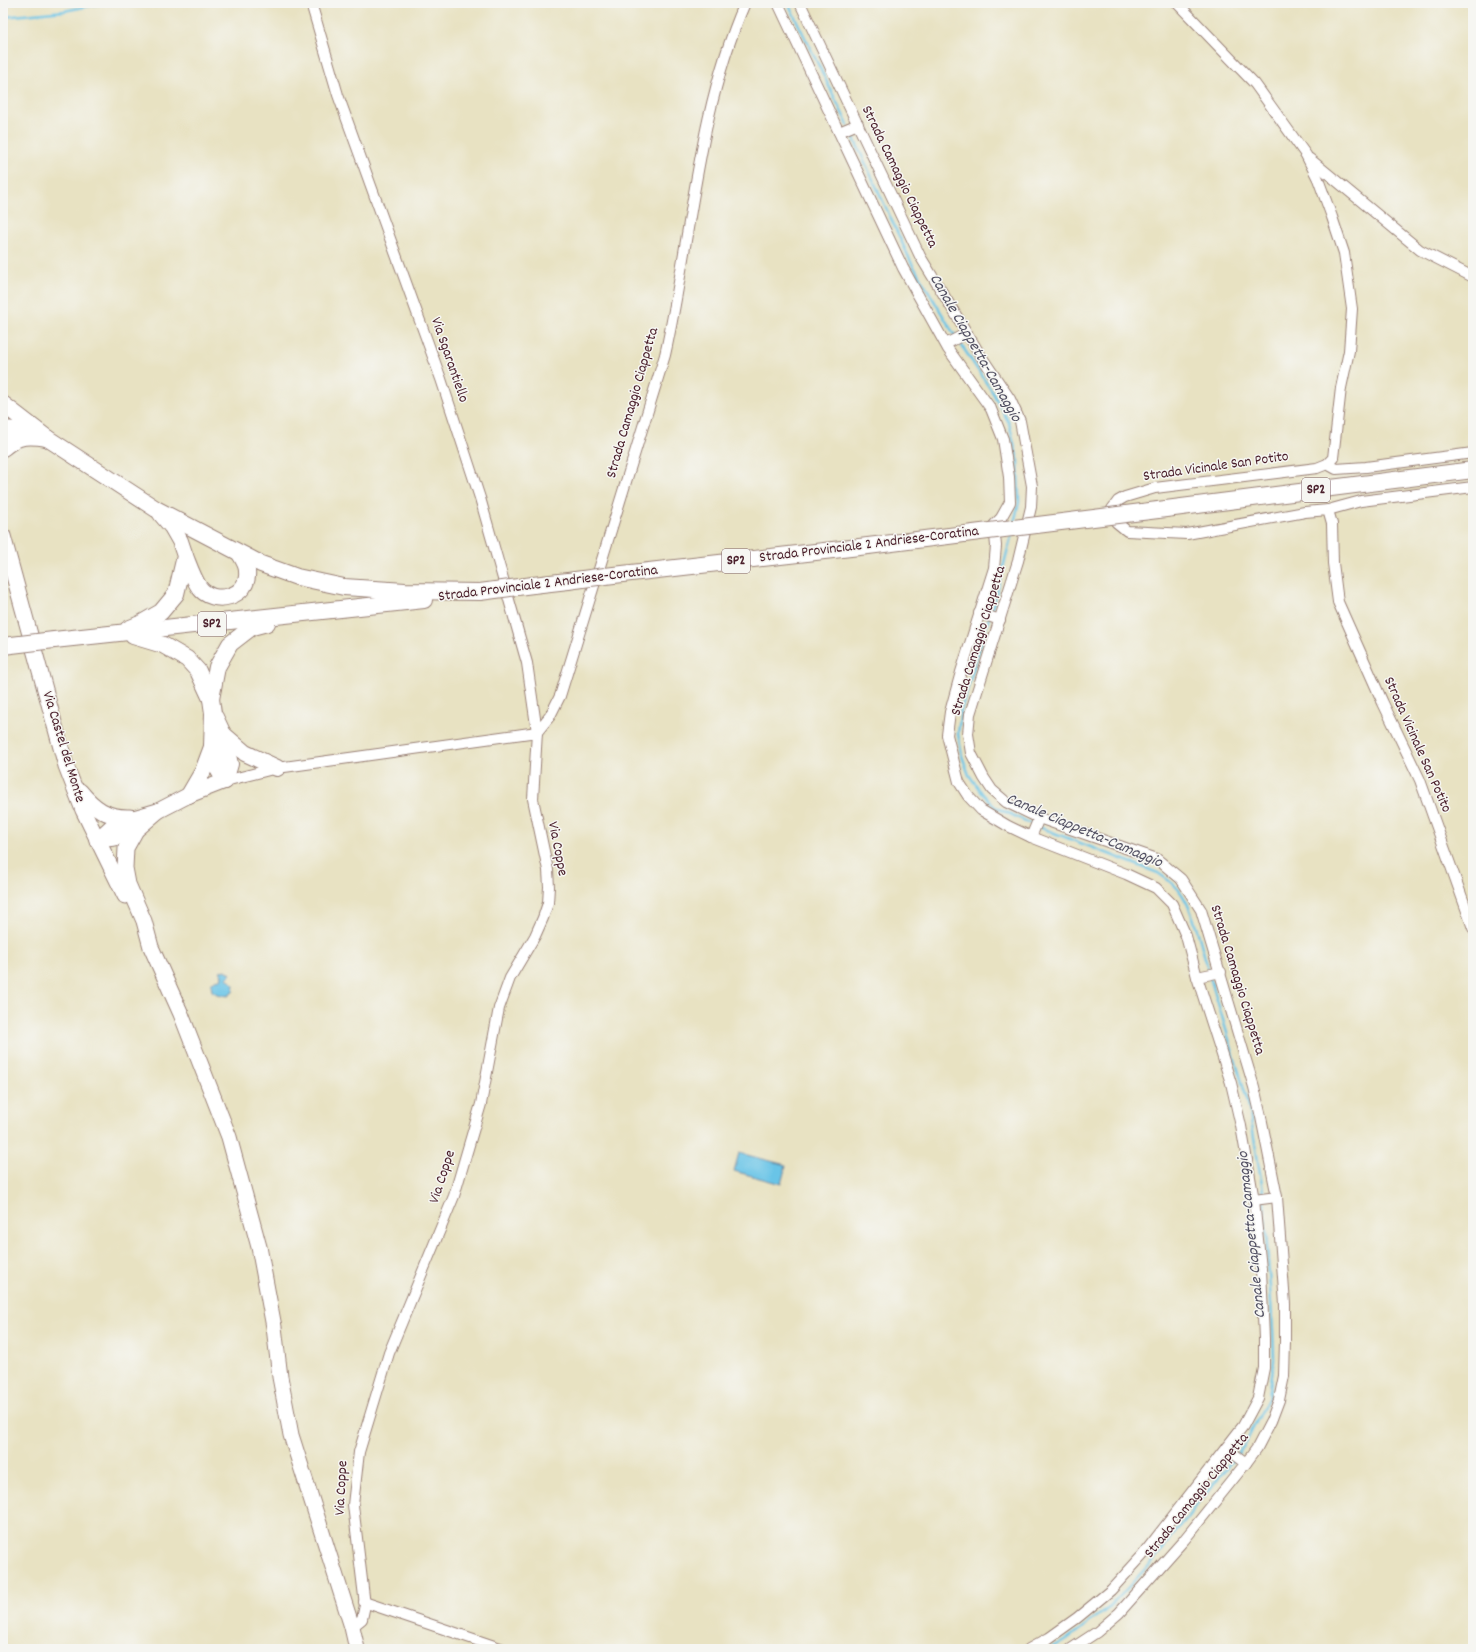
<svg xmlns="http://www.w3.org/2000/svg" width="1476" height="1652" viewBox="0 0 1476 1652" font-family="Dekko,sans-serif">
  <style>
    .water { fill: #69c4e7; stroke: #5a7289 }
    .lines { fill: none; stroke-linecap: round; stroke-linejoin: round }
    .stream { stroke: #69c4e7; stroke-width: 2.5 }
    .street-casing { stroke: #998076; stroke-width: 12 }
    .secondary-casing { stroke: #998076; stroke-width: 17 }
    .primary-casing { stroke: #998076; stroke-width: 18 }
    .street { stroke: #fff; stroke-width: 10 }
    .secondary { stroke: #fff; stroke-width: 15 }
    .primary { stroke: #fff; stroke-width: 16 }
    .primary-bridge-casing { stroke: #998076; stroke-width: 18; stroke-linecap: butt }
    .primary-bridge { stroke: #fff; stroke-width: 16 }
    .labels { text-anchor: middle; dominant-baseline: central; stroke-width: 3; stroke-linejoin: round; paint-order: stroke }
    .shield { fill: #f6f6f2; stroke: #7e6067; stroke-width: 1 }
    .shield-label { font-size: 14px; font-weight: bold; fill: #4a1f2b }
    .street-label { font-size: 15px; fill: #4a1f2b; stroke: #f6f6f2 }
    .water-label { font-size: 16px; font-style: italic; fill: #535163; stroke: #f6f6f2 }
  </style>
  <rect width="100%" height="100%" fill="#f6f6f2"/>
  <filter id="ink" filterUnits="userSpaceOnUse"><feTurbulence type="fractalNoise" baseFrequency=".025" numOctaves="2"/><feDisplacementMap in="SourceGraphic" scale="8" xChannelSelector="R" yChannelSelector="G"/><feConvolveMatrix kernelMatrix="1 2 1 2 8 2 1 2 1" color-interpolation-filters="sRGB"/></filter>
  <filter id="wash" filterUnits="userSpaceOnUse"><feTurbulence type="fractalNoise" baseFrequency=".012" numOctaves="4" result="noise"/><feDisplacementMap in="SourceGraphic" scale="16" xChannelSelector="R" yChannelSelector="G"/><feGaussianBlur stdDeviation="0.9" result="paint"/><feColorMatrix in="noise" values="0 0 0 0 0 0 0 0 0 0 0 0 0 0 0 0 0 1.4 0 .05"/><feComposite in="paint" operator="in"/></filter>
  <g filter="url(#wash)">
    <rect width="100%" height="100%" fill="#e8e2c2"/>
    <g class="water">
      <path d="M226 970 231 974 227 978 234 985 233 992 228 996 217 994 212 991 211 984 215 980 221 979 222 976 220 971Z"/>
      <path d="M739 1153 786 1165 781 1184 734 1171Z"/>
    </g>
    <g class="lines">
      <g class="stream">
        <path d="M788 3 848 125"/>
        <path d="M3 17 64 11 104 3"/>
        <path d="M850 130 911 262 955 336"/>
        <path d="M958 340 993 393 1009 423 1018 460 1019 502 1014 523"/>
        <path d="M991 614 1012 533"/>
        <path d="M989 618 961 710 958 734 962 756 969 775 982 793 995 807 1034 825"/>
        <path d="M1039 827 1158 873C1165 878 1173 883 1179 890 1195 911 1201 947 1209 972"/>
        <path d="M1210 977 1248 1102 1264 1197"/>
        <path d="M1237 1454 1246 1442 1269 1397 1274 1360 1273 1331 1264 1202"/>
        <path d="M1050 1649 1067 1639 1110 1607 1156 1557 1234 1458"/>
      </g>
    </g>
  </g>
  <g filter="url(#ink)">
    <g class="lines">
      <g class="street-casing">
        <g id="street">
          <path d="M311 3 338 95 441 379 480 498 527 663 537 732 533 799 548 870 549 887 548 903 543 918 535 936 510 978 499 1008 481 1104 454 1196 389 1353 359 1452 353 1505 365 1605 362 1619 352 1627"/>
          <path d="M778 3 903 268 948 349 991 409 1003 439 1009 477 1010 502 1001 518 994 525 996 546 994 568 961 672 950 712 947 735 959 782 968 796 981 810 1008 826 1031 837 1126 874 1156 888 1172 904 1186 936 1197 977 1231 1083 1241 1126 1254 1200 1261 1269 1264 1339V1368L1258 1398 1243 1426 1142 1556 1111 1590 1077 1618 1049 1638 1029 1649"/>
          <path d="M800 3 920 256 981 356 1010 399 1020 421 1032 486 1031 507 1018 561 970 714 968 734 971 753 984 778 992 790 1006 802 1039 818 1157 859 1181 879 1201 910 1254 1087 1261 1117 1277 1197 1285 1304V1341L1284 1376 1279 1400 1271 1421 1257 1448 1246 1463 1184 1540 1119 1613 1097 1632 1071 1649"/>
          <path d="M1177 3 1255 84 1306 155 1318 179 1332 217 1344 253 1352 309 1349 351 1341 388 1333 458 1327 464 1317 468 1155 488 1125 497 1118 501 1112 509 1116 522 1127 531 1187 534 1305 512 1328 510 1332 524 1333 563 1338 602 1383 703 1420 780 1473 928"/>
          <path d="M839 132 858 124"/>
          <path d="M1310 159 1420 250 1473 277"/>
          <path d="M946 344 967 333"/>
          <path d="M1327 464 1336 469 1366 467 1473 453"/>
          <path d="M1328 510 1361 501 1473 487"/>
          <path d="M979 613 1000 620"/>
          <path d="M537 732 550 716 560 696 665 355C691 239 697 113 745 3"/>
          <path d="M225 781 277 768 537 732"/>
          <path d="M1031 837 1039 818"/>
          <path d="M1197 977 1221 972"/>
          <path d="M1254 1200 1277 1197"/>
          <path d="M1226 1448 1246 1463"/>
          <path d="M364 1602 503 1649"/>
        </g>
      </g>
      <g class="secondary-casing">
        <g id="secondary">
          <path d="M3 536 66 766 83 810 125 896"/>
          <path d="M80 791C94 808 107 818 130 817"/>
          <path d="M158 811 136 830 126 848 125 868 128 884 144 921 151 947 181 1014 229 1137 259 1247 274 1327 280 1377 291 1435 352 1627 357 1649"/>
          <path d="M97 840 111 827 120 822 158 811 189 795 225 781"/>
          <path d="M97 840 115 838 136 830"/>
        </g>
      </g>
      <g class="primary-casing">
        <g id="primary">
          <path d="M3 404 47 438 156 509 261 564 297 577 344 587 405 591 480 592"/>
          <path d="M3 429 16 430 30 435"/>
          <path d="M3 448C19 435 28 435 47 438"/>
          <path d="M1158 510 1473 470"/>
          <path d="M185 556C189 566 193 578 199 587 213 607 250 597 247 571 247 565 243 559 240 554"/>
          <path d="M605 576 868 546"/>
          <path d="M533 585 568 581"/>
          <path d="M128 629 140 624 161 612 176 594 185 556 180 541 172 527 161 514"/>
          <path d="M133 636 163 645 187 659 198 671 211 699 213 713 212 747 216 766 225 781"/>
          <path d="M54 640 424 600"/>
          <path d="M211 699 217 667 230 644 252 627 267 623"/>
          <path d="M215 717 223 734 230 764 225 781"/>
          <path d="M223 734 245 753 277 768"/>
          <path d="M189 795 203 771 212 747"/>
        </g>
      </g>
      <use href="#street" class="street"/>
      <use href="#secondary" class="secondary"/>
      <use href="#primary" class="primary"/>
      <g class="primary-bridge-casing">
        <g id="primary-bridge">
          <path d="M868 546 1158 510"/>
          <path d="M568 581 605 576"/>
          <path d="M480 592 533 585"/>
          <path d="M3 646 54 640"/>
        </g>
      </g>
      <use href="#primary-bridge" class="primary-bridge"/>
    </g>
  </g>
  <g class="labels">
    <g class="shield">
      <rect x="1302" y="478" width="28" height="24" rx="3"/>
      <rect x="722" y="549" width="28" height="24" rx="3"/>
      <rect x="198" y="612" width="28" height="24" rx="3"/>
    </g>
    <g class="shield-label">
      <text x="1316" y="490">SP2</text>
      <text x="736" y="561">SP2</text>
      <text x="212" y="624">SP2</text>
    </g>
    <g class="street-label">
      <text transform="translate(899 177) rotate(64)">Strada Camaggio Ciappetta</text>
      <text transform="translate(449 360) rotate(71)">Via Sgarantiello</text>
      <text transform="translate(633 403) rotate(-74)">Strada Camaggio Ciappetta</text>
      <text transform="translate(1216 467) rotate(-8)">Strada Vicinale San Potito</text>
      <text transform="translate(869 545) rotate(-7)">Strada Provinciale 2 Andriese-Coratina</text>
      <text transform="translate(548 584) rotate(-7)">Strada Provinciale 2 Andriese-Coratina</text>
      <text transform="translate(979 641) rotate(-73)">Strada Camaggio Ciappetta</text>
      <text transform="translate(1417 745) rotate(66)">Strada Vicinale San Potito</text>
      <text transform="translate(63 747) rotate(73)">Via Castel del Monte</text>
      <text transform="translate(557 849) rotate(79)">Via Coppe</text>
      <text transform="translate(1237 980) rotate(73)">Strada Camaggio Ciappetta</text>
      <text transform="translate(443 1177) rotate(-72)">Via Coppe</text>
      <text transform="translate(342 1488) rotate(-87)">Via Coppe</text>
      <text transform="translate(1197 1496) rotate(-51)">Strada Camaggio Ciappetta</text>
    </g>
    <g class="water-label">
      <text transform="translate(975 348) rotate(60)">Canale Ciappetta-Camaggio</text>
      <text transform="translate(1084 831) rotate(23)">Canale Ciappetta-Camaggio</text>
      <text transform="translate(1252 1235) rotate(-96)">Canale Ciappetta-Camaggio</text>
    </g>
  </g>
  <rect width="1476" height="1652" fill="none" stroke="#f6f6f2" stroke-width="16"/>
</svg>
